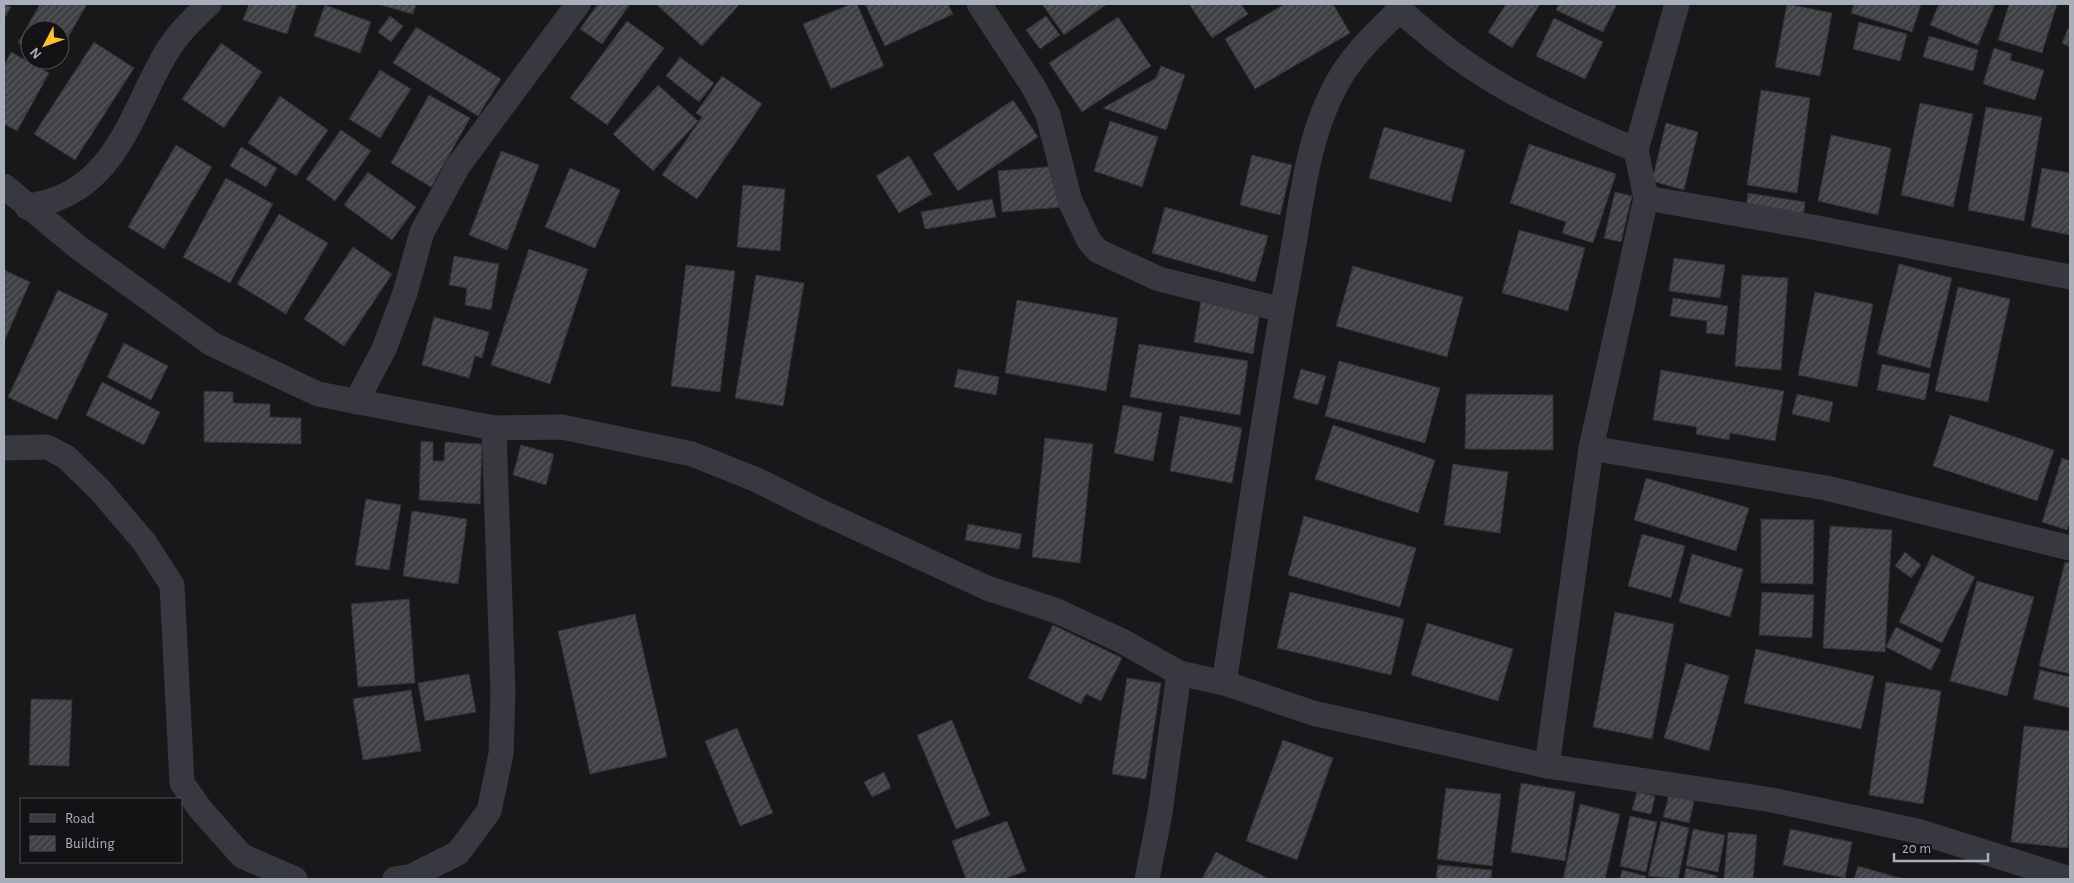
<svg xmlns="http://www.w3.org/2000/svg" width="2074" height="883" viewBox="0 0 2074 883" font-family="'Alegreya Sans',sans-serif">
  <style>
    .building { fill: url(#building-hatch); stroke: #323236 }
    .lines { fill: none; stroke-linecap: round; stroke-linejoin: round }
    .street { stroke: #383940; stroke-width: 25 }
  </style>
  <defs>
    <pattern id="building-hatch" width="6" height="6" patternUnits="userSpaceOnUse" patternTransform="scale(1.25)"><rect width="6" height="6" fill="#3f4045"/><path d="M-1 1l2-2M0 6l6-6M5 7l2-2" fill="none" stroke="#58595e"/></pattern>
  </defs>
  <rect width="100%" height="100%" fill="#18181a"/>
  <g class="building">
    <path d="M4 4 11 7 4 19Z"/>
    <path d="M40 4H87L60 51V30H30V50L18 43Z"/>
    <path d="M249 4H297L287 34 243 20Z"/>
    <path d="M377 4H416L413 14Z"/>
    <path d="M598 4H630L602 44 580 29Z"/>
    <path d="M656 4H738L739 5 702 46Z"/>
    <path d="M851 4H857L884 66 831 89 803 24Z"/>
    <path d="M865 4H948L953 14 885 46Z"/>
    <path d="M1042 4H1107L1064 35Z"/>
    <path d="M1189 4H1241L1248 14 1212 38Z"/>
    <path d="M1285 4H1333L1350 33 1255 89 1225 39Z"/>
    <path d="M1506 4H1540L1512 48 1488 32Z"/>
    <path d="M1559 4H1617L1603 32 1556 10Z"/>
    <path d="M1787 4 1832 13 1820 76 1775 67Z"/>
    <path d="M1854 4H1921L1912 32 1851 13Z"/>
    <path d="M1939 4H1995L1978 45 1930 25Z"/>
    <path d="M2009 4H2057L2042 53 1998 40Z"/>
    <path d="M325 5 371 22 360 53 314 36Z"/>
    <path d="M390 16 403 26 391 42 378 32Z"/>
    <path d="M1046 16 1060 35 1040 49 1026 30Z"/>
    <path d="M1118 17 1151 66 1082 112 1049 63Z"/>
    <path d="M1554 18 1603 42 1585 79 1536 56Z"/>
    <path d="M627 21 664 48 607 125 570 98Z"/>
    <path d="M1859 22 1907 34 1900 61 1853 49Z"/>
    <path d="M2070 24V47L2062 43Z"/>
    <path d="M416 27 501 79 478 116 393 63Z"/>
    <path d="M1929 36 1978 50 1973 71 1923 57Z"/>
    <path d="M94 42 134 68 75 160 34 134Z"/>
    <path d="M221 43 262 72 224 128 182 99Z"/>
    <path d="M1994 48 2012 54 2010 60 2044 70 2035 100 1983 84Z"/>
    <path d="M11 52 49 73 17 131 4 124V66Z"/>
    <path d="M680 57 714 83 699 102 666 76Z"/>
    <path d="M1161 66 1185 75 1166 130 1103 108 1156 78Z"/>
    <path d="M380 70 411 89 380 138 349 119Z"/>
    <path d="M722 76 762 104 697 199 662 175 702 117 696 113Z"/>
    <path d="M658 85 698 121 653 171 613 134Z"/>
    <path d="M1761 90 1810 98 1797 193 1747 185Z"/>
    <path d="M429 95 470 118 431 187 391 163Z"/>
    <path d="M280 96 328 130 296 176 248 143Z"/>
    <path d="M1013 100 1038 137 958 191 933 154Z"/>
    <path d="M1920 103 1973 114 1953 207 1901 195Z"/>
    <path d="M1986 107 2042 117 2024 221 1968 210Z"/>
    <path d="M1110 121 1158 137 1142 187 1094 171Z"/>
    <path d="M1666 123 1698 132 1684 190 1652 181Z"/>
    <path d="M1384 127 1465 150 1451 202 1369 178Z"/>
    <path d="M341 130 371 151 335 201 306 179Z"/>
    <path d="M1831 135 1891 148 1878 215 1818 201Z"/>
    <path d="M1529 144 1616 174 1593 243 1562 233 1566 222 1510 203Z"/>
    <path d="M176 145 212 167 164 249 128 227Z"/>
    <path d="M241 147 277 168 266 187 230 166Z"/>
    <path d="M501 151 539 165 507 250 469 235Z"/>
    <path d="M1252 155 1292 165 1280 215 1240 205Z"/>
    <path d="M909 156 932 194 899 213 876 176Z"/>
    <path d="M1058 166 1062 207 1002 212 998 171Z"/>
    <path d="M570 168 620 190 595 248 545 227Z"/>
    <path d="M2042 168 2070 173V235L2031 227Z"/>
    <path d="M368 172 416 207 392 240 344 205Z"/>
    <path d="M226 178 273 204 230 283 183 257Z"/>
    <path d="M743 185 785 189 780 251 737 247Z"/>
    <path d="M1615 192 1632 196 1621 242 1604 238Z"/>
    <path d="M1748 193 1805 202 1803 218 1746 209Z"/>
    <path d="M992 199 996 217 925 229 921 212Z"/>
    <path d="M1165 207 1268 236 1255 282 1152 253Z"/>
    <path d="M279 214 328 243 286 314 237 284Z"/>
    <path d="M1519 230 1585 248 1568 311 1502 293Z"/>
    <path d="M353 247 392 274 344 346 304 319Z"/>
    <path d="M529 249 588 269 550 384 491 365Z"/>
    <path d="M454 256 499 264 491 310 465 305 467 288 449 285Z"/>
    <path d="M1674 258 1725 265 1720 298 1669 291Z"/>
    <path d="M1899 264 1952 278 1930 368 1877 354Z"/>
    <path d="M686 265 735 271 720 392 671 386Z"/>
    <path d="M1353 266 1463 297 1447 357 1336 326Z"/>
    <path d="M4 270 30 282 4 342Z"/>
    <path d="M756 275 804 283 783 406 735 398Z"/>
    <path d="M1742 275 1788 278 1781 370 1735 366Z"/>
    <path d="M1958 287 2010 299 1988 402 1935 391Z"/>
    <path d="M58 290 108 314 57 420 8 397Z"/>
    <path d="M1815 292 1873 304 1857 387 1798 375Z"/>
    <path d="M1673 298 1728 306 1724 335 1706 333 1707 321 1670 316Z"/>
    <path d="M1017 300 1118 318 1106 391 1005 373Z"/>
    <path d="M1201 301 1260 312 1253 354 1194 342Z"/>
    <path d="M434 317 489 332 482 358 475 356 469 378 422 365Z"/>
    <path d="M124 343 168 366 151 400 107 377Z"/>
    <path d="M1139 344 1248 361 1240 415 1130 397Z"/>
    <path d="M1339 361 1440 388 1425 443 1325 416Z"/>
    <path d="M1882 364 1930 374 1925 400 1877 390Z"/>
    <path d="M958 369 999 377 996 395 954 387Z"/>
    <path d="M1301 369 1326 376 1318 405 1293 398Z"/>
    <path d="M1661 370 1784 391 1775 441 1730 433 1729 440 1696 434 1697 427 1653 420Z"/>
    <path d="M102 382 160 412 144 445 86 415Z"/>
    <path d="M204 391 233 392V403L270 404V417L301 418V444L204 442Z"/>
    <path d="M1466 394 1553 395V450L1465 449Z"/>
    <path d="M1797 394 1833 402 1829 422 1792 414Z"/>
    <path d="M1123 405 1162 413 1153 461 1114 453Z"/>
    <path d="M1950 415 2054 450 2037 501 1933 466Z"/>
    <path d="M1180 416 1242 428 1232 483 1170 471Z"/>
    <path d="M1333 425 1435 460 1418 513 1315 479Z"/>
    <path d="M1045 438 1093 444 1080 563 1032 557Z"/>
    <path d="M421 441 433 442V461H444L445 442 482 444 480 504 419 500Z"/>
    <path d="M521 445 554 454 546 485 513 475Z"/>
    <path d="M2062 458 2070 461V521L2067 530 2042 522Z"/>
    <path d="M1453 464 1508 472 1500 533 1444 525Z"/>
    <path d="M1646 478 1749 508 1736 551 1634 520Z"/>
    <path d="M366 499 401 505 389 570 355 565Z"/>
    <path d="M412 511 467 519 458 584 403 576Z"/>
    <path d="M1304 516 1416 548 1400 607 1288 575Z"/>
    <path d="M1761 519 1814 520 1813 584 1761 583Z"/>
    <path d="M968 524 1022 534 1019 549 965 540Z"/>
    <path d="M1830 526 1892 530 1885 652 1823 648Z"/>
    <path d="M1642 534 1685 546 1671 598 1628 586Z"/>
    <path d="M1905 552 1921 565 1911 578 1895 566Z"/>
    <path d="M1692 554 1743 569 1730 617 1679 602Z"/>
    <path d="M1932 555 1975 577 1942 643 1899 622Z"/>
    <path d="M2065 562 2070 563V674L2039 666Z"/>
    <path d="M1977 581 2034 597 2007 696 1950 681Z"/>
    <path d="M1290 592 1404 619 1391 675 1277 648Z"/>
    <path d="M1762 592 1814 595 1812 638 1759 635Z"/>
    <path d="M409 599 415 683 358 687 351 604Z"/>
    <path d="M1615 612 1674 624 1652 739 1593 727Z"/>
    <path d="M635 614 667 757 590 774 558 631Z"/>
    <path d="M1427 623 1513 649 1498 701 1411 675Z"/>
    <path d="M1053 625 1122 658 1101 701 1086 694 1081 704 1028 678Z"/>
    <path d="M1896 627 1941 650 1931 670 1886 647Z"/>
    <path d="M1756 649 1874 676 1861 729 1744 703Z"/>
    <path d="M1686 663 1729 676 1709 751 1664 738Z"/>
    <path d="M2040 670 2070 677V708L2033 699Z"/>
    <path d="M469 674 476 712 425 721 418 683Z"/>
    <path d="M1127 678 1161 683 1146 779 1112 774Z"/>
    <path d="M1886 682 1941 691 1923 804 1869 795Z"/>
    <path d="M411 690 421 751 363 760 353 699Z"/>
    <path d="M31 699 72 700 69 766 29 765Z"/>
    <path d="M952 720 990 815 956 829 917 735Z"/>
    <path d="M2024 726 2070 731 2068 848 2011 842Z"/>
    <path d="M737 728 773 813 740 826 705 741Z"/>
    <path d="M1283 740 1333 758 1297 860 1246 841Z"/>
    <path d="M884 772 891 788 872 797 864 782Z"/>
    <path d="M1521 783 1575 792 1565 861 1511 852Z"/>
    <path d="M1446 788 1501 794 1492 866 1437 859Z"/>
    <path d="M1637 792 1655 796 1651 814 1632 810Z"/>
    <path d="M1669 795 1694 801 1689 823 1663 817Z"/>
    <path d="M1580 804 1620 814 1605 879H1563Z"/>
    <path d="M1630 816 1657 822 1646 872 1620 866Z"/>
    <path d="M1007 821 1026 871 1004 879H966L952 841Z"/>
    <path d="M1661 821 1689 828 1678 879 1648 876Z"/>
    <path d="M1693 829 1725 835 1718 872 1686 866Z"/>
    <path d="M1790 829 1852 842 1845 878 1783 865Z"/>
    <path d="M1728 832 1757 835 1753 879H1724Z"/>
    <path d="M1216 852 1269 879H1202Z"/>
    <path d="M1438 865 1492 870 1491 879H1436Z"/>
    <path d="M1858 866 1896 877 1906 879H1854Z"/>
    <path d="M1686 868 1717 876 1716 879H1684Z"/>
    <path d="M1622 870 1646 876 1645 879H1620Z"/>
  </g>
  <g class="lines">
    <g class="street">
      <path d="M979 4 1033 86 1048 115 1070 201 1089 241 1098 251 1159 279 1282 310"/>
      <path d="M1397 4C1404 15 1416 24 1427 33 1488 86 1562 119 1636 150"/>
      <path d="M4 186 79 248 212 344 318 394 494 428 562 427 692 454 757 480 813 508 987 588 1057 611 1122 641 1179 673 1224 683 1313 713 1547 766 1772 800 1917 831 2070 879"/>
      <path d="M1646 198 1807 226 2070 277"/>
      <path d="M27 207C36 204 47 203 56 199 119 176 135 105 166 53 177 34 193 19 209 4"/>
      <path d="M356 402 384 349 405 293 422 232 458 166 578 4"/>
      <path d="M4 448 47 447 66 457 100 490 145 543 172 585 182 783 201 810 242 856 295 879"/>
      <path d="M1591 448 1826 488 2070 548"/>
      <path d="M1224 683C1246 542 1265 401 1291 261 1301 207 1306 147 1330 97 1346 61 1372 36 1400 10"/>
      <path d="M1547 766 1591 448 1646 198 1636 150 1677 4"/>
      <path d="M395 879 410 877 458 853 489 811 501 754 503 693 494 428"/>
      <path d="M1147 879 1160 813 1179 673"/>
    </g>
  </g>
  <rect width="2074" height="883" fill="none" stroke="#a9aebb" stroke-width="10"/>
  <rect x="20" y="798" width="162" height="65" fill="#131315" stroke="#4f5157"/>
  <rect x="30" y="814" width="25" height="8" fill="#383940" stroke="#4f5157"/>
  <text x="65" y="823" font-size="15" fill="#a9aebb">Road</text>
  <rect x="30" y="836" width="25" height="15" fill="url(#building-hatch)" stroke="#4f5157"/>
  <text x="65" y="848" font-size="15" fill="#a9aebb">Building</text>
  <g transform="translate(45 45) rotate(229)"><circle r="24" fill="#131315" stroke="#4f5157"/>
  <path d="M0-4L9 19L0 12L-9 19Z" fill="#ffc12b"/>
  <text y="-8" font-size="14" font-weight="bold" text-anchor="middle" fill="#a9aebb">N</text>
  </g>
  <path d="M1894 853v8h94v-8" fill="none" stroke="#a9aebb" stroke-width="2.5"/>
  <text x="1902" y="853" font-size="15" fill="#a9aebb" stroke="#131315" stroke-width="4" paint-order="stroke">20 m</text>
</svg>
